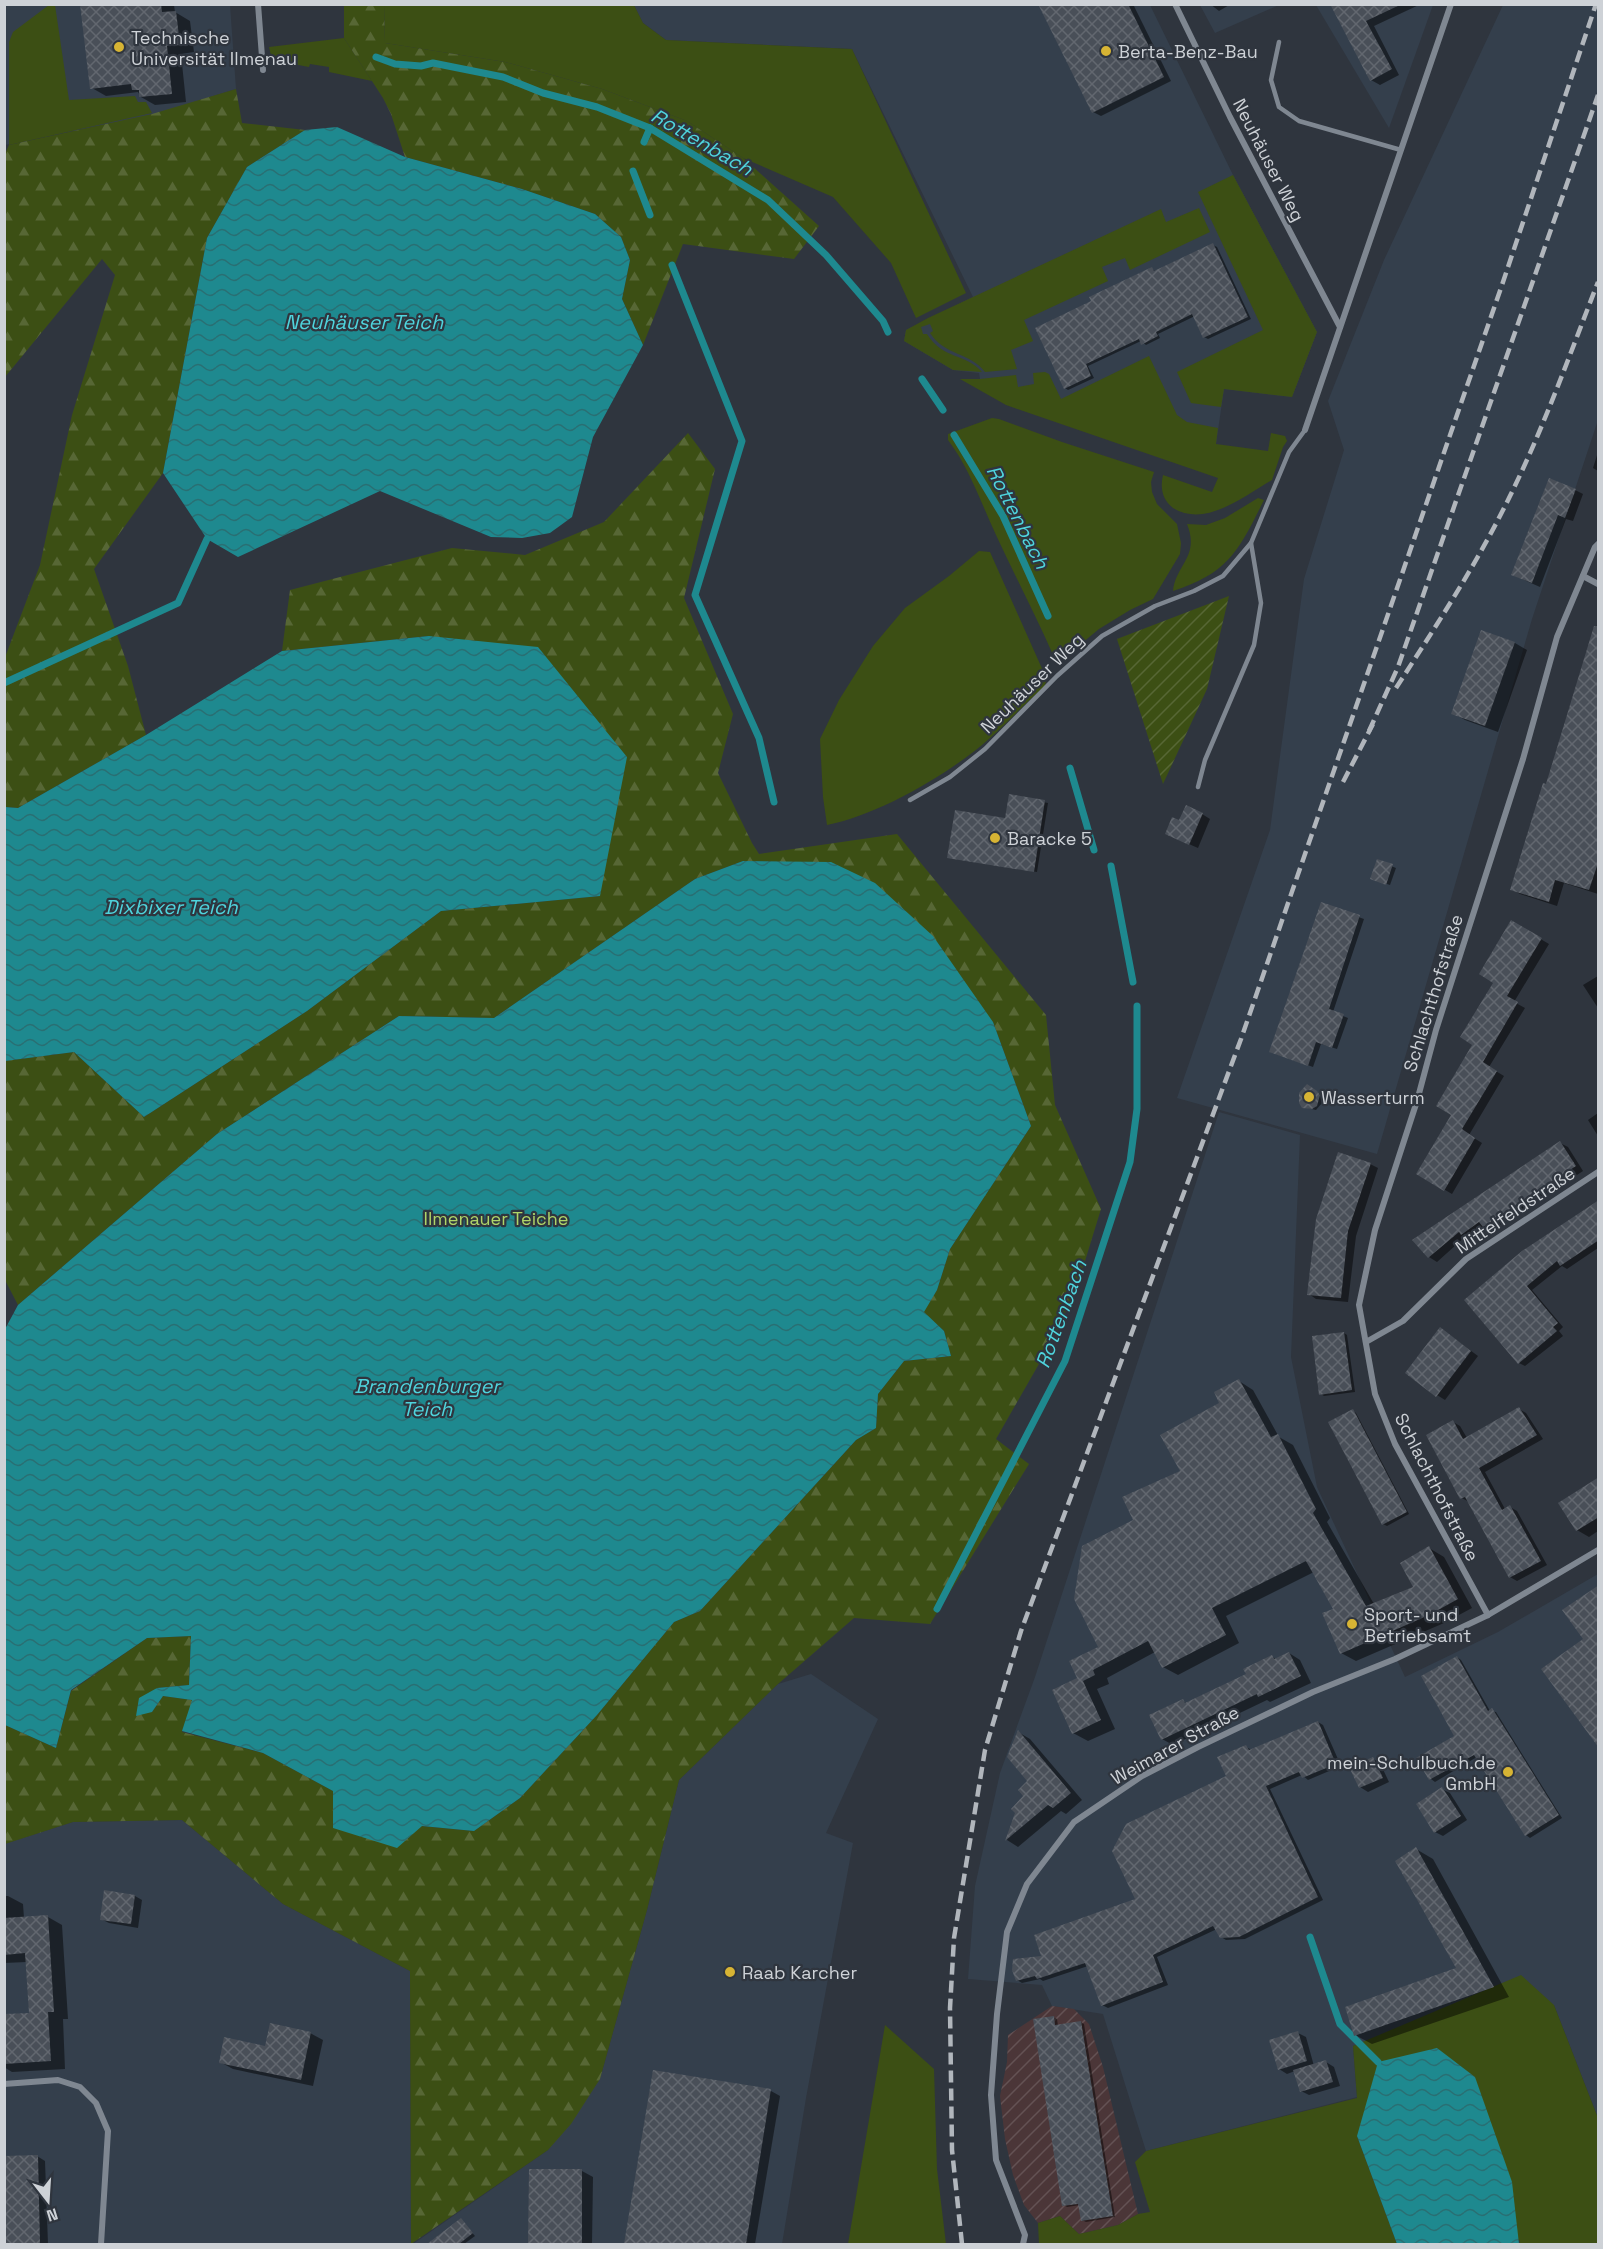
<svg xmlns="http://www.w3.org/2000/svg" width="1603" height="2249" viewBox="0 0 1603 2249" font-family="'Space Grotesk',sans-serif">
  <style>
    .built { fill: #343f4c }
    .industrial { fill: url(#industrial-furrows) }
    .green { fill: #3c4f14 }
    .forest { fill: url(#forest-firs) }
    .garden { fill: url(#garden-furrows) }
    .water { fill: url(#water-waves) }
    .shadow { fill: #0007 }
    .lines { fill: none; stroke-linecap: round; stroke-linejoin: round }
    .stream { stroke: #1e898f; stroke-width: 7 }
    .building { fill: url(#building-cross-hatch) }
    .lane { stroke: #7f8791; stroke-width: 4.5 }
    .street { stroke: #7f8791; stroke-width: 6 }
    .rail { stroke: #b1b6bc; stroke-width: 4.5; stroke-dasharray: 12 6; stroke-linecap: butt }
    .poi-dot { fill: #d7b434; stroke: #2f353e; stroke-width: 2 }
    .labels { text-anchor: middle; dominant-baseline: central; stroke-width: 4.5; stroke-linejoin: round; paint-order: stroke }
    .poi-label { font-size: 18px; fill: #ced2d7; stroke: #2f353e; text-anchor: start }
    .street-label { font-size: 18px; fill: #ced2d7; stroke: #2f353e }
    .park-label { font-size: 18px; fill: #afd569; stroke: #2f353e }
    .water-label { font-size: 20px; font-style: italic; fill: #4fd4dd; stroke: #2f353e }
  </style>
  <defs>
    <pattern id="industrial-furrows" width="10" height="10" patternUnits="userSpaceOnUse" patternTransform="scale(1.5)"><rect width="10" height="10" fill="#4b3638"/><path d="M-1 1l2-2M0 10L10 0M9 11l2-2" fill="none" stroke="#645254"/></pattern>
    <pattern id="forest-firs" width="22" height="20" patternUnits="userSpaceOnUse" patternTransform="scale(1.5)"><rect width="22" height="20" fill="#3c4f14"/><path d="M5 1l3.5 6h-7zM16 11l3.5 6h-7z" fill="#576735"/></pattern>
    <pattern id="garden-furrows" width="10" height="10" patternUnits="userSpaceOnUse" patternTransform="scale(1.5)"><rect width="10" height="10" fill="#3c4f14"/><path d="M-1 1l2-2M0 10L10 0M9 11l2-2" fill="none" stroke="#576735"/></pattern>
    <pattern id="water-waves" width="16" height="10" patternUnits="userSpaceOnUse" patternTransform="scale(1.5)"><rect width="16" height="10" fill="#1e898f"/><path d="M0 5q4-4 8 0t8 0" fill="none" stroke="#296f73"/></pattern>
    <pattern id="building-cross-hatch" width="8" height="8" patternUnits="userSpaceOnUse" patternTransform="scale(1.5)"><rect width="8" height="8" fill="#494f58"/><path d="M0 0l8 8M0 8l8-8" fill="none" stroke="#62676f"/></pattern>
  </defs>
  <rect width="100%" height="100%" fill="#2f353e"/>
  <g class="built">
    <path d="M4 5H230L236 89 152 115 5 145Z"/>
    <path d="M634 5H1150L1233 175 1317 332 1292 397 1224 389 1216 444 980 379 979 373 953 370 904 341 906 330 973 297 852 49 666 40 643 23Z"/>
    <path d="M1200 5H1279L1215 33Z"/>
    <path d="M1316 5H1433L1389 128Z"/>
    <path d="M1503 5H1598V420L1532 619 1377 1154 1177 1098 1270 830 1304 579 1344 450 1328 401 1384 260Z"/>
    <path d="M1219 1112 1300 1135 1291 1357 1317 1487 1405 1677 1498 1632 1598 1574V2118L1554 2005 1353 2046 1357 2097 1146 2151 1103 2014 1052 2006 1042 1985 968 1979 975 1886 1000 1773 1035 1677Z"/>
    <path d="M811 1674 878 1719 826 1833 853 1843 806 2098 782 2244H413L548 2150 600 2079 647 1910 679 1780 778 1684Z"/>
    <path d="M182 1820 283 1904 410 1971 411 2244H5L4 1844 73 1822Z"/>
  </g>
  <path class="industrial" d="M1052 2006 1074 2009 1089 2024 1103 2067 1138 2214 1118 2225 1079 2234 1060 2216 1038 2223 1024 2205 1013 2175 1005 2139 1000 2096 1007 2062 1008 2035Z"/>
  <g class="green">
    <path d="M49 5H55L69 100 135 96 138 102H146L152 113 9 145V42L13 32Z"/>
    <path d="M384 5H634L643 23 666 40 852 49 966 293 916 318 891 263 833 197 743 158 687 121 602 89 505 62 385 43Z"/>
    <path d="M344 38 372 81 329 72V67L310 64 309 67 272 60 269 47Z"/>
    <path d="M1233 175 1317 332 1292 397 1224 389 1221 407 1191 403 1177 372 1263 330 1198 192Z"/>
    <path d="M1199 208 1210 232 1130 270 1125 258 1102 267 1108 281 1024 320 1033 341 1011 350 1017 369 985 372C970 352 945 356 930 333L933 331 930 324 921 327 923 334H927C943 360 966 353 982 372L953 370 904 341 906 330 928 318 1161 209 1166 222Z"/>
    <path d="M1149 356 1177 415 1187 422 1218 428 1216 444 1268 451 1271 433 1285 436 1287 441 1283 447 1272 480C1244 496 1206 528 1173 508 1162 500 1160 487 1163 475L1212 492 1218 478 1006 405 960 379H980L1016 375 1018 387 1034 384 1033 373 1045 372 1049 374 1061 399Z"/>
    <path d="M992 418 999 419 1062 442 1154 472 1151 482 1152 492 1157 504 1177 524 1181 543 1180 554 1153 599 1130 610 1099 629 1064 658 1054 657C1036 616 1015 576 996 535 981 503 970 469 948 440V434Z"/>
    <path d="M1258 498 1264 500C1239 550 1229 573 1173 591 1176 564 1200 557 1187 524L1206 525 1225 518Z"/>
    <path d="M979 551 990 552 1044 673 1046 682 1044 687C1025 703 1008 722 990 738 951 773 879 815 827 825L823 797 820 739 839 700 873 646 905 608 949 576Z"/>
    <path d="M1521 1975 1554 2005 1598 2118V2244H1519L1520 2241 1357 2136 1397 2244H1039L1038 2223 1060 2216 1079 2234 1118 2225 1138 2214 1150 2212 1135 2162 1146 2151 1357 2098 1353 2046Z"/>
    <path d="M885 2025 934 2069 937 2169 946 2244H848Z"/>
  </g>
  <g class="forest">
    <path d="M344 5H384L385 43 505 62 602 89 687 121 743 158 819 226 794 259 683 244 643 345 622 299 630 260 621 237 595 214 522 189 405 157 391 114 383 98 344 38Z"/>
    <path d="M236 89 242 123 305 130 247 167 207 238 163 473 94 569 128 666 146 735 18 808 5 807 4 660 40 565 72 415 115 275 102 259 5 377V154L9 145 152 114Z"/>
    <path d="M688 433 715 469 684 598 733 714 718 773 752 843 759 854 897 834 1046 1015 1055 1105 1101 1209 1077 1287 1055 1336 996 1439 1029 1464 930 1624 854 1618 778 1684 679 1780 647 1910 600 2079 571 2124 548 2150 411 2244 410 1971 283 1904 182 1820 73 1822 5 1844V1725L56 1748 71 1691 147 1638 191 1636 189 1685 157 1688 152 1712 163 1696 193 1700 182 1732 263 1753 333 1791V1828L421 1826 474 1831 520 1798 597 1715 674 1622 700 1611 856 1440 876 1428 878 1394 904 1361 951 1356 944 1331 923 1312 937 1290 950 1249 1031 1126 993 1022 783 862 743 861 695 879 494 1018 399 1016 217 1134 18 1305 5 1280 4 1061 74 1052 144 1117 307 1011 441 911 600 896 429 636 282 651 290 590 452 548 525 555 604 522Z"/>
  </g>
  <path class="garden" d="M1229 596 1207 689 1163 784 1117 639Z"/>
  <g class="water">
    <path d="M337 127 405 157 522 189 595 214 621 237 630 260 622 299 643 345 593 437 572 517 550 533 522 538 491 537 380 491 238 557 207 539 163 473 207 238 247 167 305 130Z"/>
    <path d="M429 636 538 647 627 757 600 896 441 911 307 1011 144 1117 74 1052 5 1061V807L18 808 146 735 282 651Z"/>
    <path d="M743 861 831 862 875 883 933 936 993 1022 1031 1126 950 1249 937 1290 924 1312 944 1331 951 1356 904 1361 878 1394 876 1428 856 1440 700 1611 674 1622 597 1715 520 1798 474 1831 422 1826 397 1848 333 1828V1791L263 1753 182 1731 192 1700 163 1696 152 1712 136 1716 139 1698 157 1688 189 1685 191 1636 147 1638 71 1690 56 1748 5 1725 4 1331 18 1305 217 1134 399 1016 494 1018 695 879Z"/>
    <path d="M1437 2048 1475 2077 1512 2182 1519 2244H1397L1357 2136 1378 2062Z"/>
  </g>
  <g class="shadow">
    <path d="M90 4 174 5 175 12 190 21 194 52 181 54 186 102 155 105 141 97 138 92 106 96 92 88Z"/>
    <path d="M1040 4H1133L1171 81 1101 116 1093 112Z"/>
    <path d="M1210 4H1231L1219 11Z"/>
    <path d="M1344 4H1421L1374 26 1399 75 1380 85 1371 80Z"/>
    <path d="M1213 245 1217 247 1251 319 1208 339 1204 337 1195 316 1158 334 1160 338 1146 345 1141 341 1088 366 1094 378 1068 390 1065 388 1093 302 1152 269 1155 271Z"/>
    <path d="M1598 452V471L1593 468Z"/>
    <path d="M1575 490 1583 494 1573 521 1566 519 1540 587 1513 575Z"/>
    <path d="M1597 625 1598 891V894L1564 883 1557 906 1520 894 1512 889 1547 786Z"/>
    <path d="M1482 632 1515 643 1527 650 1498 732 1465 720 1453 713Z"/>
    <path d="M1010 796 1048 803 1037 872 949 857 1007 819Z"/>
    <path d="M1202 814 1210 819 1198 848 1175 838 1180 822Z"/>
    <path d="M1378 861 1396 868 1390 885 1375 880Z"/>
    <path d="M1322 904 1364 919 1333 1012 1348 1018 1337 1049 1321 1044 1313 1067 1276 1054Z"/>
    <path d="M1512 922 1549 944 1514 1002 1525 1008 1489 1067 1504 1076 1469 1135 1482 1143 1452 1194 1418 1174 1453 1114Z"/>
    <path d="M1598 976V1008L1583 985Z"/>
    <path d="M1307 1086 1320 1094 1322 1103 1316 1110 1303 1107Z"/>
    <path d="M1598 1113V1136L1588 1120Z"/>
    <path d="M1560 1143 1568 1147 1583 1171 1492 1231 1485 1227 1470 1238 1466 1236 1437 1262 1429 1257 1414 1240Z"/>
    <path d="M1370 1164 1378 1168 1356 1236 1348 1302 1316 1299 1309 1294Z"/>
    <path d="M1598 1202V1248L1567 1269 1562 1266 1532 1290 1563 1327 1559 1331 1563 1336 1525 1366 1519 1363 1466 1300Z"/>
    <path d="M1344 1333 1347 1335 1355 1392 1324 1396 1321 1394Z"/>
    <path d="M1448 1334 1478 1356 1445 1400 1437 1395Z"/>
    <path d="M1239 1381 1253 1390 1279 1437 1293 1445 1330 1518 1327 1522 1374 1604 1415 1588 1429 1548 1444 1557 1472 1608 1444 1623 1356 1661 1341 1653 1336 1610 1314 1572 1226 1616 1239 1643 1178 1675 1163 1667 1155 1652 1107 1678 1109 1684 1097 1689 1115 1729 1088 1741 1073 1733 1079 1678 1100 1648 1135 1521 1182 1472 1221 1404Z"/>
    <path d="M1519 1409 1526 1413 1543 1439 1485 1472 1505 1509 1510 1507 1517 1511 1547 1565 1517 1581 1510 1577 1469 1502 1462 1498 1453 1422 1460 1426 1467 1438Z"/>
    <path d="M1353 1411 1356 1413 1409 1514 1387 1526 1383 1524Z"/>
    <path d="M1598 1479V1531L1589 1537 1577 1530Z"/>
    <path d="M1289 1653 1300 1660 1311 1683 1270 1702 1267 1700 1173 1745 1162 1739 1183 1701 1187 1704 1247 1675 1272 1657 1277 1659Z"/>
    <path d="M1457 1657 1461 1660 1490 1711 1496 1712 1562 1818 1530 1838 1526 1835 1477 1757 1435 1782 1431 1779 1418 1759 1456 1737Z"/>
    <path d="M1318 1722 1323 1725 1341 1766 1308 1780 1302 1775 1270 1789 1323 1900 1245 1939 1226 1940 1221 1937 1217 1929 1157 1957 1168 1985 1108 2008 1102 2005 1088 1966 1043 1981 1040 1979 1022 1983 1017 1980 1043 1957 1137 1900 1228 1777 1246 1747 1252 1750Z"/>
    <path d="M1018 1732 1030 1739 1082 1800 1066 1814 1061 1811 1018 1847 1007 1840 1016 1813 1025 1796 1030 1781Z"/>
    <path d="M1372 1758 1380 1763 1389 1782 1368 1792 1360 1787Z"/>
    <path d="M1442 1789 1450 1793 1467 1820 1443 1836 1435 1832Z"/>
    <path d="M1416 1849 1433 1859 1509 1997 1372 2044 1355 2035 1458 1969Z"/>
    <path d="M4 1896H8L23 1904 24 1918 48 1917 62 1925 68 2019H63L65 2069 12 2072 4 2067V2016L31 2015 27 1962 4 1963Z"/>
    <path d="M135 1896 142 1900 138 1928 109 1923 101 1919Z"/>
    <path d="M1053 2017 1057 2019 1058 2026 1081 2022 1084 2024 1115 2217 1086 2222 1082 2220 1080 2205 1067 2207 1064 2205Z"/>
    <path d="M310 2033 323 2040 313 2086 233 2069 220 2062Z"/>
    <path d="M1298 2033 1306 2037 1314 2066 1326 2062 1334 2067 1340 2086 1309 2095 1301 2091 1295 2071 1287 2074 1279 2069Z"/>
    <path d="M654 2071 771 2091 780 2096 755 2244H625Z"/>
    <path d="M37 2156 45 2161 48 2244H4V2157Z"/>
    <path d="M530 2171H582L593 2177 592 2244H530Z"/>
    <path d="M461 2220 475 2236 464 2244H432L431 2243Z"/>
  </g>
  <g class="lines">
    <g class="stream">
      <path d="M376 57 395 64 421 66 433 63 503 77 543 93 597 107 650 128 768 200 826 255 883 321 888 332"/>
      <path d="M644 142 650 128"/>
      <path d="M633 171 650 215"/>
      <path d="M672 265 742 441 695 595 759 738 774 802"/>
      <path d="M922 379 943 410"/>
      <path d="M954 435 1003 516 1048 616"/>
      <path d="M4 683 178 603 207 539"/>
      <path d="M1070 768 1094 850"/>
      <path d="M1111 866 1133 982"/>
      <path d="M937 1609 1065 1361 1130 1162 1137 1109V1006"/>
      <path d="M1310 1937 1340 2024 1378 2062"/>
    </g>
  </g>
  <g class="building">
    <path d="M80 4H161L162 12 176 11 180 45 167 46 172 94 139 97V90H132L131 84 90 89Z"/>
    <path d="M1038 4H1128L1164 77 1092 113Z"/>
    <path d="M1330 4H1402L1366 21 1392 69 1370 81Z"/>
    <path d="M1213 243 1248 317 1203 338 1192 314 1156 332 1158 336 1141 345 1139 339 1086 364 1091 376 1064 389 1035 328 1091 301 1089 297 1152 267 1154 271Z"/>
    <path d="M1549 478 1576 489 1565 518 1558 515 1532 583 1511 575Z"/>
    <path d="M1594 626H1599V860L1589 890 1555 880 1549 902 1510 890 1543 783 1546 784Z"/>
    <path d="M1481 630 1515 642 1485 726 1451 714Z"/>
    <path d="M1009 794 1045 800 1034 872 947 858 955 810 1005 818Z"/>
    <path d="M1186 805 1203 813 1189 845 1165 834 1172 817 1179 820Z"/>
    <path d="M1377 859 1393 864 1386 885 1370 879Z"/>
    <path d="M1321 902 1360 915 1329 1009 1344 1014 1332 1048 1316 1042 1308 1066 1269 1052Z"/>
    <path d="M1511 920 1542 938 1507 996 1518 1002 1483 1062 1497 1071 1462 1129 1475 1138 1444 1191 1416 1174 1451 1115 1436 1106 1472 1045 1460 1037 1493 983 1479 974Z"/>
    <path d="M1307 1084 1317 1091 1320 1095 1317 1106 1312 1109 1302 1108 1299 1103V1093Z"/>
    <path d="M1560 1141 1576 1166 1483 1227 1479 1222 1461 1235 1459 1232 1428 1258 1412 1240Z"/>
    <path d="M1338 1152 1371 1163 1348 1231 1341 1298 1307 1295 1316 1219Z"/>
    <path d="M1599 1200V1240L1560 1266 1557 1261 1527 1286 1558 1323 1553 1327 1557 1331 1518 1364 1464 1300 1522 1251Z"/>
    <path d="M1440 1327 1471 1351 1436 1397 1405 1373Z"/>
    <path d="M1344 1332 1352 1390 1319 1395 1312 1336Z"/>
    <path d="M1239 1379 1271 1437 1278 1434 1316 1509 1313 1513 1366 1606 1413 1587 1400 1563 1429 1546 1458 1599 1429 1615 1340 1654 1322 1613 1333 1609 1306 1561 1212 1608 1226 1635 1162 1668 1148 1641 1093 1670 1095 1675 1083 1681 1101 1720 1072 1734 1052 1690 1077 1678 1069 1661 1098 1647 1074 1599 1082 1546 1133 1520 1122 1497 1180 1471 1160 1435 1219 1403 1214 1392Z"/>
    <path d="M1519 1407 1537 1435 1479 1468 1502 1510 1510 1505 1541 1561 1509 1578 1465 1497 1460 1499 1426 1435 1453 1420 1463 1439Z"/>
    <path d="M1353 1409 1407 1512 1382 1525 1328 1422Z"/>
    <path d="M1599 1477V1517L1576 1531 1558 1503Z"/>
    <path d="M1599 1585V1748L1541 1669 1583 1639 1562 1610Z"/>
    <path d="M1289 1652 1301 1676 1258 1697 1257 1694 1161 1740 1149 1715 1183 1699 1185 1703 1246 1674 1243 1669 1272 1655 1274 1659Z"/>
    <path d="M1457 1656 1488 1711 1492 1708 1559 1815 1525 1836 1474 1755 1429 1780 1416 1758 1454 1736 1421 1676Z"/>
    <path d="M1318 1721 1336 1764 1302 1778 1299 1772 1266 1786 1318 1897 1239 1937 1220 1938 1213 1926 1153 1955 1163 1982 1101 2006 1085 1963 1037 1979 1035 1976 1016 1981 1012 1970 1013 1959 1041 1956 1034 1935 1135 1899 1112 1851 1126 1824 1226 1776 1217 1757 1246 1745 1249 1750Z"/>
    <path d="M1018 1730 1071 1793 1053 1808 1048 1805 1005 1841 1015 1813 1011 1809 1023 1796 1018 1790 1027 1781 1007 1757Z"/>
    <path d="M1373 1757 1383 1778 1359 1788 1349 1767Z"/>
    <path d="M1442 1787 1461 1816 1434 1833 1416 1804Z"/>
    <path d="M1416 1847 1494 1987 1354 2036 1345 2007 1456 1968 1395 1861Z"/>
    <path d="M104 1890 135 1895 131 1924 100 1920Z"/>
    <path d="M48 1915 54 2012H48L51 2061 4 2064V2014L29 2013 25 1953 4 1955V1918Z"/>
    <path d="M1054 2016 1055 2025 1081 2021 1113 2216 1081 2221 1078 2204 1062 2206 1033 2019Z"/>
    <path d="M270 2023 311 2032 301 2080 219 2063 224 2037 265 2046Z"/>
    <path d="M1298 2031 1307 2061 1278 2070 1269 2040Z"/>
    <path d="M1326 2060 1333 2082 1300 2092 1293 2070Z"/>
    <path d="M653 2070 771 2089 746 2244H624Z"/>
    <path d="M38 2155 40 2244H4V2156Z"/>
    <path d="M529 2169H582V2244H528Z"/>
    <path d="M461 2218 473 2233 459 2244H427Z"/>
  </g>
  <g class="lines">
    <g class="lane">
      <path d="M1279 42 1271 80 1279 107 1299 121 1401 150"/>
      <path d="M1198 787 1205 760 1254 645 1261 603 1251 543"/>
      <path d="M910 800 950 777 985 749 1057 676 1102 636 1155 606 1194 591 1223 576 1251 543 1289 452 1305 430"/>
    </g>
    <g class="street">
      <path d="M258 4 263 70"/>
      <path d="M1175 4 1230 117 1340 327"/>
      <path d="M1305 430 1451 4"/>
      <path d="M1583 576 1598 584"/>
      <path d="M1366 1342 1403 1321 1466 1259 1598 1172"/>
      <path d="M1488 1615 1395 1444 1375 1394 1359 1305 1375 1230 1417 1101 1436 1030 1523 759 1557 637 1595 547 1598 544"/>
      <path d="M4 2084 58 2080 80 2087 96 2103 108 2131 101 2244"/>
      <path d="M1023 2244 1025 2235 996 2160 991 2095 997 2014 1007 1932 1027 1884 1074 1822 1142 1776 1198 1747 1313 1692 1395 1659 1488 1615 1598 1550"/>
    </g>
    <g class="rail">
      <path d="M1396 688C1436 626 1477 564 1510 496 1544 427 1570 354 1598 282"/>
      <path d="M1369 731 1398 667 1598 95"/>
      <path d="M1343 782 1373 724"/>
      <path d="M962 2244 952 2150 950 2008 954 1938 985 1750 1021 1631 1241 1039 1502 285 1596 4"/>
    </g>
  </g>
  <g class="poi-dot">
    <circle cx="119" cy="47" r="6"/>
    <circle cx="1106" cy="51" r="6"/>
    <circle cx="995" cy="838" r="6"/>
    <circle cx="1309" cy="1097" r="6"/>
    <circle cx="1352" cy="1624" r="6"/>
    <circle cx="1508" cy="1772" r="6"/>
    <circle cx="730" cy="1972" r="6"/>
  </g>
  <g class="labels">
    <g class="poi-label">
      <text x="131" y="37">Technische<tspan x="131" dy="21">Universität Ilmenau</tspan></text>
      <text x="1118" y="51">Berta-Benz-Bau</text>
      <text x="1007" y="838">Baracke 5</text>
      <text x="1321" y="1097">Wasserturm</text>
      <text x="1364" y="1614">Sport- und<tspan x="1364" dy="21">Betriebsamt</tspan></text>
      <text x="1496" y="1762" text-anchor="end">mein-Schulbuch.de<tspan x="1496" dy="21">GmbH</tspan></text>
      <text x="742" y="1972">Raab Karcher</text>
    </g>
    <g class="street-label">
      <text transform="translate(1269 160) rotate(63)">Neuhäuser Weg</text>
      <text transform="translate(1032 683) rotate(-44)">Neuhäuser Weg</text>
      <text transform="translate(1433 993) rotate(-73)">Schlachthofstraße</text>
      <text transform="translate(1515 1210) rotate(-34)">Mittelfeldstraße</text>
      <text transform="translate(1437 1487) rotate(63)">Schlachthofstraße</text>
      <text transform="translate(1175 1745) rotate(-29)">Weimarer Straße</text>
    </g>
    <g class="park-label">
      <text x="496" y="1218">Ilmenauer Teiche</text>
    </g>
    <g class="water-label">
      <text transform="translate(702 142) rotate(30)">Rottenbach</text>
      <text x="364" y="322">Neuhäuser Teich</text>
      <text transform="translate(1018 517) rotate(63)">Rottenbach</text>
      <text x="171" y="907">Dixbixer Teich</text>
      <text transform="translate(1061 1314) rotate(-70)">Rottenbach</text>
      <text x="427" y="1386">Brandenburger<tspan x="427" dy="23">Teich</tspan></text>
    </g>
  </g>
  <rect width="1603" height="2249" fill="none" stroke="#ced2d7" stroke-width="12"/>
  <g transform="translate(48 2201) rotate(163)" stroke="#2f353e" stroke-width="4.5" paint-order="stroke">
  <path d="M0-4.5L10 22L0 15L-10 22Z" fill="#ced2d7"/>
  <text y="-9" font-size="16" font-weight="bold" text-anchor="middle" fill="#ced2d7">N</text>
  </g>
</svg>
